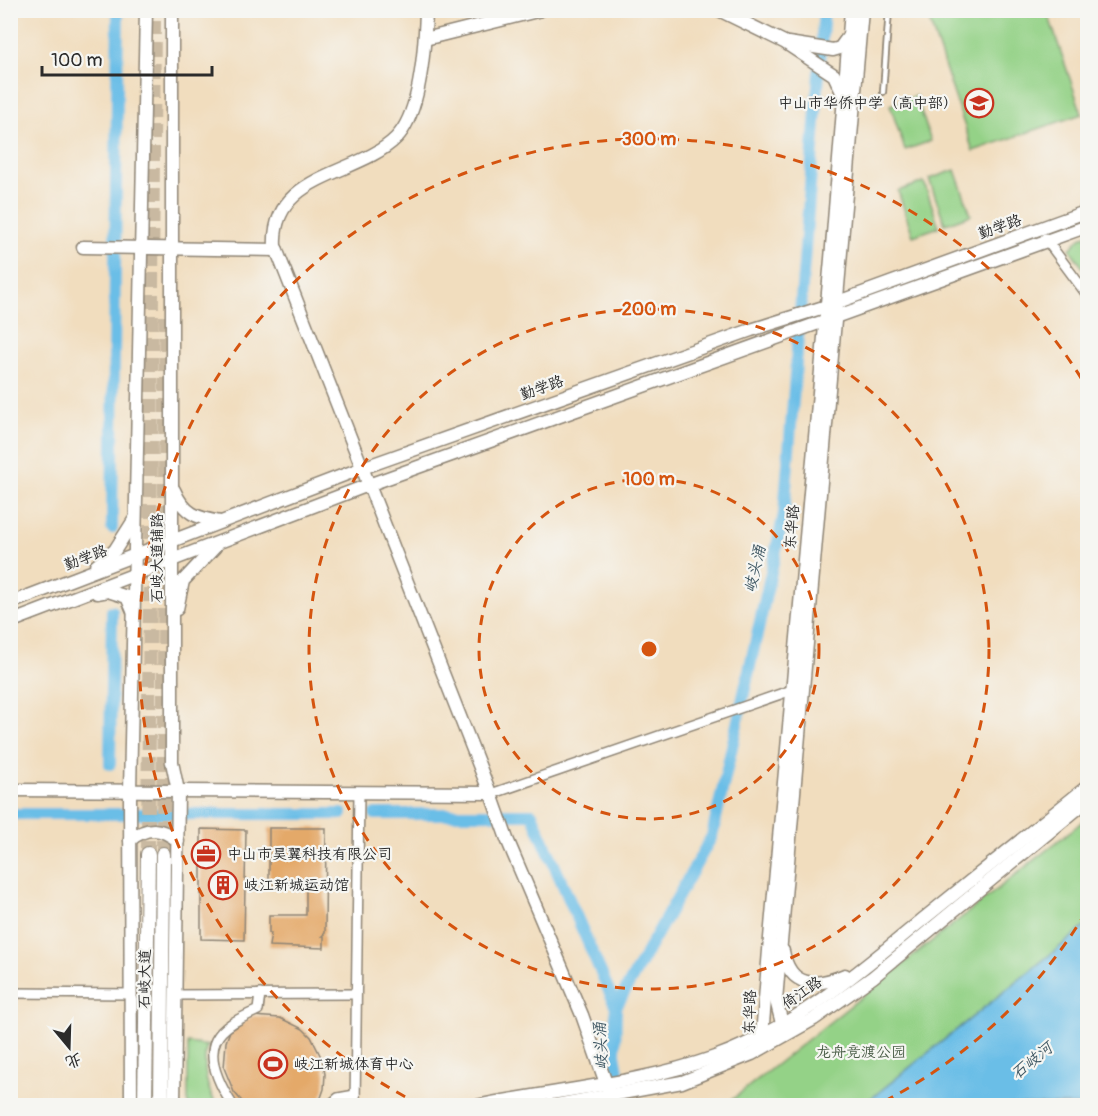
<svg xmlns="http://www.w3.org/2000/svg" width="1098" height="1116" viewBox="0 0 1098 1116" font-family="Pangolin,'LXGW WenKai TC',sans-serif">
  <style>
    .green { fill: #94d287; stroke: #607e59; stroke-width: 1.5 }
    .water { fill: #6bbee7; stroke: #4b7489; stroke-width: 1.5 }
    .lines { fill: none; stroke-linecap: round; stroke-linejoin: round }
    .canal { stroke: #6bbee7; stroke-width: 12 }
    .building { fill: #e4a969 }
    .primary-tunnel { stroke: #c9b9a1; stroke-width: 14; stroke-dasharray: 14 7; stroke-linecap: butt }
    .lane-casing { stroke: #8e8474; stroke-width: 8 }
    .street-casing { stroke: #8e8474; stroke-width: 12 }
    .secondary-casing { stroke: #8e8474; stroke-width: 15 }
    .primary-casing { stroke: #8e8474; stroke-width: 16 }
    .lane { stroke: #fff; stroke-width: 4.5 }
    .street { stroke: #fff; stroke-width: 9 }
    .secondary { stroke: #fff; stroke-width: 12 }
    .primary { stroke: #fff; stroke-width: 14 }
    .ring { fill: none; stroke: #d5540f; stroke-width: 3; stroke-dasharray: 10 8 }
    .labels { text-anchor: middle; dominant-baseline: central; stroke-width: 4.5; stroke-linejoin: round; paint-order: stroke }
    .poi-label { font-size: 15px; fill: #2b2b2b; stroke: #f6f6f2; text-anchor: start }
    .street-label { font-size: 15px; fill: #2b2b2b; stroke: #f6f6f2 }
    .park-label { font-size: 15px; fill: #4a5d47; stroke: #f6f6f2 }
    .water-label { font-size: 16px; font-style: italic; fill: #3e5763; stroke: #f6f6f2 }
    .centre { fill: #d5540f; stroke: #f6f6f2; stroke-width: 3 }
    .ring-label { font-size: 18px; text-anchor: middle; font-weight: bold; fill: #d5540f; stroke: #f6f6f2; stroke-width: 4.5; stroke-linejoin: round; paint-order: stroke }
  </style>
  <rect width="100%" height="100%" fill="#f6f6f2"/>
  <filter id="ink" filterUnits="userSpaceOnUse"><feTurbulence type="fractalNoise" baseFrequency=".0167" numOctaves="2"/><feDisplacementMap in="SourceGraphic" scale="12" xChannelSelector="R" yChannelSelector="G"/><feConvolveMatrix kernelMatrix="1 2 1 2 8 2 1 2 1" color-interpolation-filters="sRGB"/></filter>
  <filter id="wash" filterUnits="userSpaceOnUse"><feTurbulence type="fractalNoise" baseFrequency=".008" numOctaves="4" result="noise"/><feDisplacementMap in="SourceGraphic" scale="24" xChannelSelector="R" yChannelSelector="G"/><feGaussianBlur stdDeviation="1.35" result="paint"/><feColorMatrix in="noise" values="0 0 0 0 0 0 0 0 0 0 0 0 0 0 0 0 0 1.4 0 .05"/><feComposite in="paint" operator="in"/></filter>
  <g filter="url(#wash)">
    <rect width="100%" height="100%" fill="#f1ddbe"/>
    <g class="green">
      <path d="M926 11H1047L1082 114 973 151Z"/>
      <path d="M916 96 931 141 905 150 890 105Z"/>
      <path d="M955 170 971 215 945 224 929 179Z"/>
      <path d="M924 182 939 227 913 236 898 191Z"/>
      <path d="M1087 235H1088L1087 274 1070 249 1080 238Z"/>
      <path d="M1087 818V925L863 1105 724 1106Z"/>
      <path d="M188 1043 209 1046 206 1048C203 1068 206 1088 217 1105H188Z"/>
    </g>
    <path class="water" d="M1087 925V1105H863Z"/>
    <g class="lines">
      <g class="canal">
        <path d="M112 528 118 10"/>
        <path d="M110 764 112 611"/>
        <path d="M10 814H342"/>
        <path d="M375 814H532L616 1007"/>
        <path d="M624 1106 615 1054 616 1007 712 836 784 514 824 10"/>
      </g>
    </g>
    <g id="blocks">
      <g class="building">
        <path d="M269 828H326L325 933 322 936H324V948L269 946 271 933H269V915H306V884H269Z"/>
        <path d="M201 829 246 830 244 940 201 939Z"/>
        <path d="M253 1016 280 1018 303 1029 311 1037 322 1059 325 1074 324 1089 318 1106H246L234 1092 224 1068 226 1042 230 1031Z"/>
      </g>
    </g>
  </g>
  <g filter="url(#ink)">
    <use href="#blocks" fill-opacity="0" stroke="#8e8474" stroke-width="1.5"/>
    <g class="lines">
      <g class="primary-tunnel">
        <path d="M148 854 154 10"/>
        <path d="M163 854 166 316"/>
      </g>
      <g class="lane-casing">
        <path id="lane" d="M883 92 889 10"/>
      </g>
      <g class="street-casing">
        <g id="street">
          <path d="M1045 238 1088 296"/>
          <path d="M491 794 792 690"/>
          <path d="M10 993 131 994"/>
          <path d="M176 995 356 994"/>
          <path d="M233 1106C222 1089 206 1060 216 1040 224 1024 244 1017 258 1010L260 994"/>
          <path d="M329 1106 338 1098 355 1095"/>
          <path d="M355 1106 359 792"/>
        </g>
      </g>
      <g class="secondary-casing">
        <g id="secondary">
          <path d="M172 10V762L178 791 174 1106"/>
          <path d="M719 10 784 42 834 75 842 92"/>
          <path d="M425 39 541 10"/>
          <path d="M788 43 833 50 840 48 848 37"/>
          <path d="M83 247 277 250"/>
          <path d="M174 490C184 514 197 518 220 522"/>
          <path d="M96 566 115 550 134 520"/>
          <path d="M97 593 108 591 127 597 133 611"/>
          <path d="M10 603 365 467 751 330 827 306 1088 211"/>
          <path d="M177 609 183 581 215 547"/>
          <path d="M10 622 371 484 1088 226"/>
          <path d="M10 790 490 793 275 246C271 173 358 176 396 138 421 113 425 44 426 10"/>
          <path d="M491 794 507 839 582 1015 608 1089"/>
          <path d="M130 840C147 826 161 827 178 841"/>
          <path d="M783 951C790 989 817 987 845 975"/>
          <path d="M785 1035 776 1000 862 10"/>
          <path d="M765 1046 762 1036 770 938 831 259 851 10"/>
          <path d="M131 1106 130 791 146 10"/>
          <path d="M476 1106C556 1090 639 1084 715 1057 794 1028 859 972 922 920 977 876 1032 831 1088 786"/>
          <path d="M551 1106 682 1082 752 1054 814 1019 873 977 1088 800"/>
        </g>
      </g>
      <g class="primary-casing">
        <g id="primary">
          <path d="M145 1106 148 854"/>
          <path d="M161 1106 163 854"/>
        </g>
      </g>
      <use href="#lane" class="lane"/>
      <use href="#street" class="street"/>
      <use href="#secondary" class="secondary"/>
      <use href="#primary" class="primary"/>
    </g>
  </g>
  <g class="ring">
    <circle cx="649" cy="649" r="170"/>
    <circle cx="649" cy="649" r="340"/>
    <path d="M1086 912A510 510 0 0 1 877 1105M421 1105A510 510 0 1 1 1086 386"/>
  </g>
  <defs>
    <g id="school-ring" transform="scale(1.5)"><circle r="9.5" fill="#f6f6f2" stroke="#c8321e" stroke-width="1.5"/><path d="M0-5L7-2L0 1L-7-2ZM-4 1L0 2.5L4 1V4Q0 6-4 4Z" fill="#c8321e"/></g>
    <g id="office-ring" transform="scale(1.5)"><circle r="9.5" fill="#f6f6f2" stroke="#c8321e" stroke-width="1.5"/><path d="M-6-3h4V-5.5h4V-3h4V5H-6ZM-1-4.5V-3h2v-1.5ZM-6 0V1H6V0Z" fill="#c8321e"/></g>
    <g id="building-ring" transform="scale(1.5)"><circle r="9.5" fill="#f6f6f2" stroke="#c8321e" stroke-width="1.5"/><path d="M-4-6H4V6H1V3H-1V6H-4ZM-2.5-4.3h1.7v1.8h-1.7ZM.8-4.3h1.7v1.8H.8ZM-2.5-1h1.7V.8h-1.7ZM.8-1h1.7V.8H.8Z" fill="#c8321e"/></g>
    <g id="stadium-ring" transform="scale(1.5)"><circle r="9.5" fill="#f6f6f2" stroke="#c8321e" stroke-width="1.5"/><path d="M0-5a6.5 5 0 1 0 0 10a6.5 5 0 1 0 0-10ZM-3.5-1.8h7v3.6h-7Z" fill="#c8321e"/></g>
  </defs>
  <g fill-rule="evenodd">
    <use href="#school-ring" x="979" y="103"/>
    <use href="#office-ring" x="206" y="854"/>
    <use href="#building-ring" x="223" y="885"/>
    <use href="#stadium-ring" x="273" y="1064"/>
  </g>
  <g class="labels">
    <g class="poi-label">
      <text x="958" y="103" text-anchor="end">中山市华侨中学（高中部）</text>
      <text x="227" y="854">中山市昊翼科技有限公司</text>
      <text x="244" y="885">岐江新城运动馆</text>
      <text x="294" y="1064">岐江新城体育中心</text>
    </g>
    <g class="street-label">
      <text transform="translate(1000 227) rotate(-20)">勤学路</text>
      <text transform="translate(542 388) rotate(-20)">勤学路</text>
      <text transform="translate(792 527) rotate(-85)">东华路</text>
      <text transform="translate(86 558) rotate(-21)">勤学路</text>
      <text transform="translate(157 558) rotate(-90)">石岐大道辅路</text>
      <text transform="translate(145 979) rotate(-89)">石岐大道</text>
      <text transform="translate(802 993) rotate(-35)">倚江路</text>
      <text transform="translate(750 1012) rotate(-88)">东华路</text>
    </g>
    <g class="park-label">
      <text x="861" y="1052">龙舟竞渡公园</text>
    </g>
    <g class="water-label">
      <text transform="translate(755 569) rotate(-77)">岐头涌</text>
      <text transform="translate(601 1046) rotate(-93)">岐头涌</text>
      <text transform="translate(1032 1061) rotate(-39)">石岐河</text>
    </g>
  </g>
  <circle cx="649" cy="649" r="9" class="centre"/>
  <g class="ring-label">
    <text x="649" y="145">300 m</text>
    <text x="649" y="315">200 m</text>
    <text x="649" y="485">100 m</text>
  </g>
  <rect width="1098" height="1116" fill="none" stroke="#f6f6f2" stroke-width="36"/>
  <g transform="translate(69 1047) rotate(161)" stroke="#f6f6f2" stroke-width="4.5" paint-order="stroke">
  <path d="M0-4.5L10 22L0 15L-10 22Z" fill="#2b2b2b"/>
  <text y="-9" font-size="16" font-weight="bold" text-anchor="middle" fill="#2b2b2b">北</text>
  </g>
  <path d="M42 66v9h170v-9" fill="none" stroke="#2b2b2b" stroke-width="3"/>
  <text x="51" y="66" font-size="18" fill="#2b2b2b" stroke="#f6f6f2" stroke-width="4.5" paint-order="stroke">100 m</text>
</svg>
